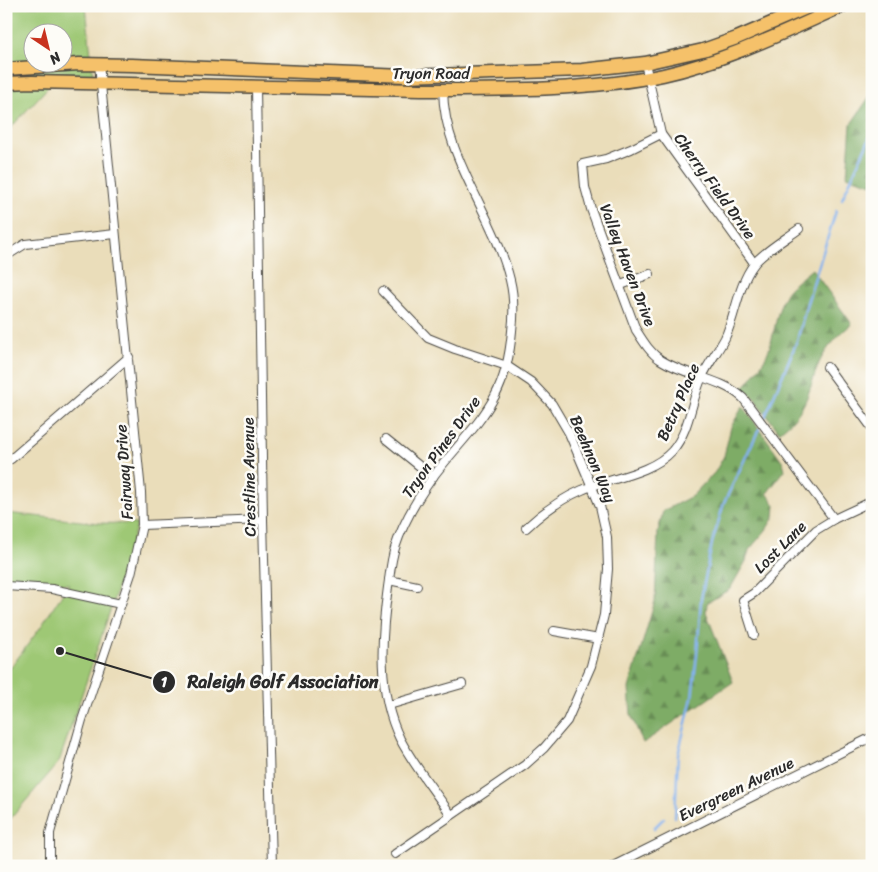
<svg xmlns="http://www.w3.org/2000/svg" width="878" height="872" viewBox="0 0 878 872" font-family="Sriracha,sans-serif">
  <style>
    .grass { fill: #9ec874; stroke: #647a50; fill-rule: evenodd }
    .forest { fill: url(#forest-firs); stroke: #546c48 }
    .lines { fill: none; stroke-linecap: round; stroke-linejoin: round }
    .stream { stroke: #84b2ee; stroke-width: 2.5 }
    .minor-casing { stroke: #484640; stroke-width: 10 }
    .primary-casing { stroke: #484640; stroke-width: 15 }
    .minor { stroke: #fff; stroke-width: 8 }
    .primary { stroke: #f5c16b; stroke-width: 12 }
    .labels { text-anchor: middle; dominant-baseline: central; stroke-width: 5; stroke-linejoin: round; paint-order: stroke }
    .street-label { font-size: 16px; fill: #2b2b2b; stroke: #fdfcf7 }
    .leader { fill: none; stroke: #2b2b2b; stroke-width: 2 }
    .callout-dot { fill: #2b2b2b; stroke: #fdfcf7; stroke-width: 2 }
    .mark-label { font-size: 15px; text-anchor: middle; font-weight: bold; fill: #fff }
    .callout-label { font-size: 18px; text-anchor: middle; font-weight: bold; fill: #2b2b2b; stroke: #fdfcf7; stroke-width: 5; stroke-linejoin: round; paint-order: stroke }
  </style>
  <defs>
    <pattern id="forest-firs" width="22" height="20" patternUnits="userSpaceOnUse" patternTransform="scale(1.25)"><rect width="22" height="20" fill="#7eac66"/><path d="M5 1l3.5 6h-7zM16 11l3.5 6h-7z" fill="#678c54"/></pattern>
  </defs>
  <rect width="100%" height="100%" fill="#fdfcf7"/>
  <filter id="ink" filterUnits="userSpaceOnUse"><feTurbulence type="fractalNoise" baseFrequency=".02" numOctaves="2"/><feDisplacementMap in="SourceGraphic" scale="10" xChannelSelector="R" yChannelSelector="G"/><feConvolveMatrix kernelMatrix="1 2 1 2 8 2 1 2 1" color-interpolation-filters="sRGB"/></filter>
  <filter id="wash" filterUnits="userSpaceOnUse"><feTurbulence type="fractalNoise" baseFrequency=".0096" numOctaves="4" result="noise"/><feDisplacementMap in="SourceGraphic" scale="20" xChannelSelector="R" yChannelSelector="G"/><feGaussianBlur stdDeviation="1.12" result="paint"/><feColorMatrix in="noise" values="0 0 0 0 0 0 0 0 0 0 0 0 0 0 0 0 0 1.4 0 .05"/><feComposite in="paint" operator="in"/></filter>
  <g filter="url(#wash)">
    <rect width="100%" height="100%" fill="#eaddba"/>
    <g class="grass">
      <path d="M6 6H86L93 75 61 73 6 133ZM32 32H62V62H32Z"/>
      <path d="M6 513 99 523 137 524 111 608 59 762 6 824V674L40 628 69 584 6 579Z"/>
    </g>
    <g class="forest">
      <path d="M872 93V184L847 176 851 124Z"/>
      <path d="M812 269 852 324C839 334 826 348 819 363 807 394 808 410 779 432L755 399 743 388C753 376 764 364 769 349 775 331 777 308 786 293 792 284 804 276 812 269Z"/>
      <path d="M743 406 783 462 785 470 767 493 775 505 774 517 766 530 749 550 746 561 730 589 707 603 706 612 733 682 643 743 631 715 629 688 655 601 658 532 663 511 692 496 715 472 724 456 731 427Z"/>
    </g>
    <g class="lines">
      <g class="stream">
        <path d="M842 199 872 133"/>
        <path d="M765 417 797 341 807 303 836 211"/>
        <path d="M675 817 678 755 692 698 697 654 701 599 712 543 724 503 759 429"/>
        <path d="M654 828 664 818"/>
        <path d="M645 866 648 861"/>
      </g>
    </g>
  </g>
  <g filter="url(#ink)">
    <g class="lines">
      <g class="minor-casing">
        <g id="minor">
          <path d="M645 63 661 134 754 263"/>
          <path d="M256 87 263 520 272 866"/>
          <path d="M443 90C444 159 494 214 510 280 514 296 514 314 512 331 510 353 506 376 495 396 480 425 452 451 432 478 417 499 403 523 395 548 391 560 390 574 388 587 381 637 377 692 400 739 414 766 434 790 451 815"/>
          <path d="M661 134 631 149 606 159 583 164 585 187 591 209 636 330C643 341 650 353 661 360 686 376 721 378 743 398L834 519"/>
          <path d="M6 256 25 244 115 234"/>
          <path d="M621 285 650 274"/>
          <path d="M383 291 428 338 455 349 507 366 531 382 552 404 569 433 600 506 607 537 608 569 604 615 591 666 567 721 544 748 525 765 395 854"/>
          <path d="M827 367 872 428"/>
          <path d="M386 439 433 477"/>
          <path d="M6 455 11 459 129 357"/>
          <path d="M142 525 263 520"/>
          <path d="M526 528C542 513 561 499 582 490 610 478 651 474 672 451 690 430 691 401 702 377 708 364 718 351 725 338 736 314 738 285 754 264 763 252 787 238 799 229"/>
          <path d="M389 580 417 586"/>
          <path d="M6 586 52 589 121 604"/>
          <path d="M554 631 599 639"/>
          <path d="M754 635 743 600 754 593 816 530 834 519 866 504 872 500"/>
          <path d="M389 705 462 684"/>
          <path d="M50 866V833L82 720 131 574 142 525 141 492 99 64"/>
          <path d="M613 866 872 737"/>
        </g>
      </g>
      <g class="primary-casing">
        <g id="primary">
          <path d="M6 69 79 64 132 65 405 76 582 70 645 63 703 50 737 38 811 6"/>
          <path d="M6 83 32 82 421 90C498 90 588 91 663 75 726 61 784 32 843 6"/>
        </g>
      </g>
      <use href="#minor" class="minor"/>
      <use href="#primary" class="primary"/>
    </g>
  </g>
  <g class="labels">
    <g class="street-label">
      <text x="431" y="73">Tryon Road</text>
      <text transform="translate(715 186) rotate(54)">Cherry Field Drive</text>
      <text transform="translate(628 265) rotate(69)">Valley Haven Drive</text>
      <text transform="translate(678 402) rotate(-66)">Betry Place</text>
      <text transform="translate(441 447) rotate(-54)">Tryon Pines Drive</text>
      <text transform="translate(593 459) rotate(67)">Beehnon Way</text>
      <text transform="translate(124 472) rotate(-94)">Fairway Drive</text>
      <text transform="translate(249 477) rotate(-91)">Crestline Avenue</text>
      <text transform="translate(780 547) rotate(-45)">Lost Lane</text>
      <text transform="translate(736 789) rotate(-26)">Evergreen Avenue</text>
    </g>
  </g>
  <path class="leader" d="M60 651L164 682"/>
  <g class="callout-dot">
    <circle cx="60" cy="651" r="5"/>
    <circle cx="164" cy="682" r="12"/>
  </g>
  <g class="mark-label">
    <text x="164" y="687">1</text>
  </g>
  <g class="callout-label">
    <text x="283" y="688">Raleigh Golf Association</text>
  </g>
  <rect width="878" height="872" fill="none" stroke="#fdfcf7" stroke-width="25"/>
  <g transform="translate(48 48) rotate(145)"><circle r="24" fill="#fdfcf7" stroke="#a9a8a5"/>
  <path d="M0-4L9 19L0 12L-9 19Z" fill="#c8321e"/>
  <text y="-8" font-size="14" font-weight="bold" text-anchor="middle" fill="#2b2b2b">N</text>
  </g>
</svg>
